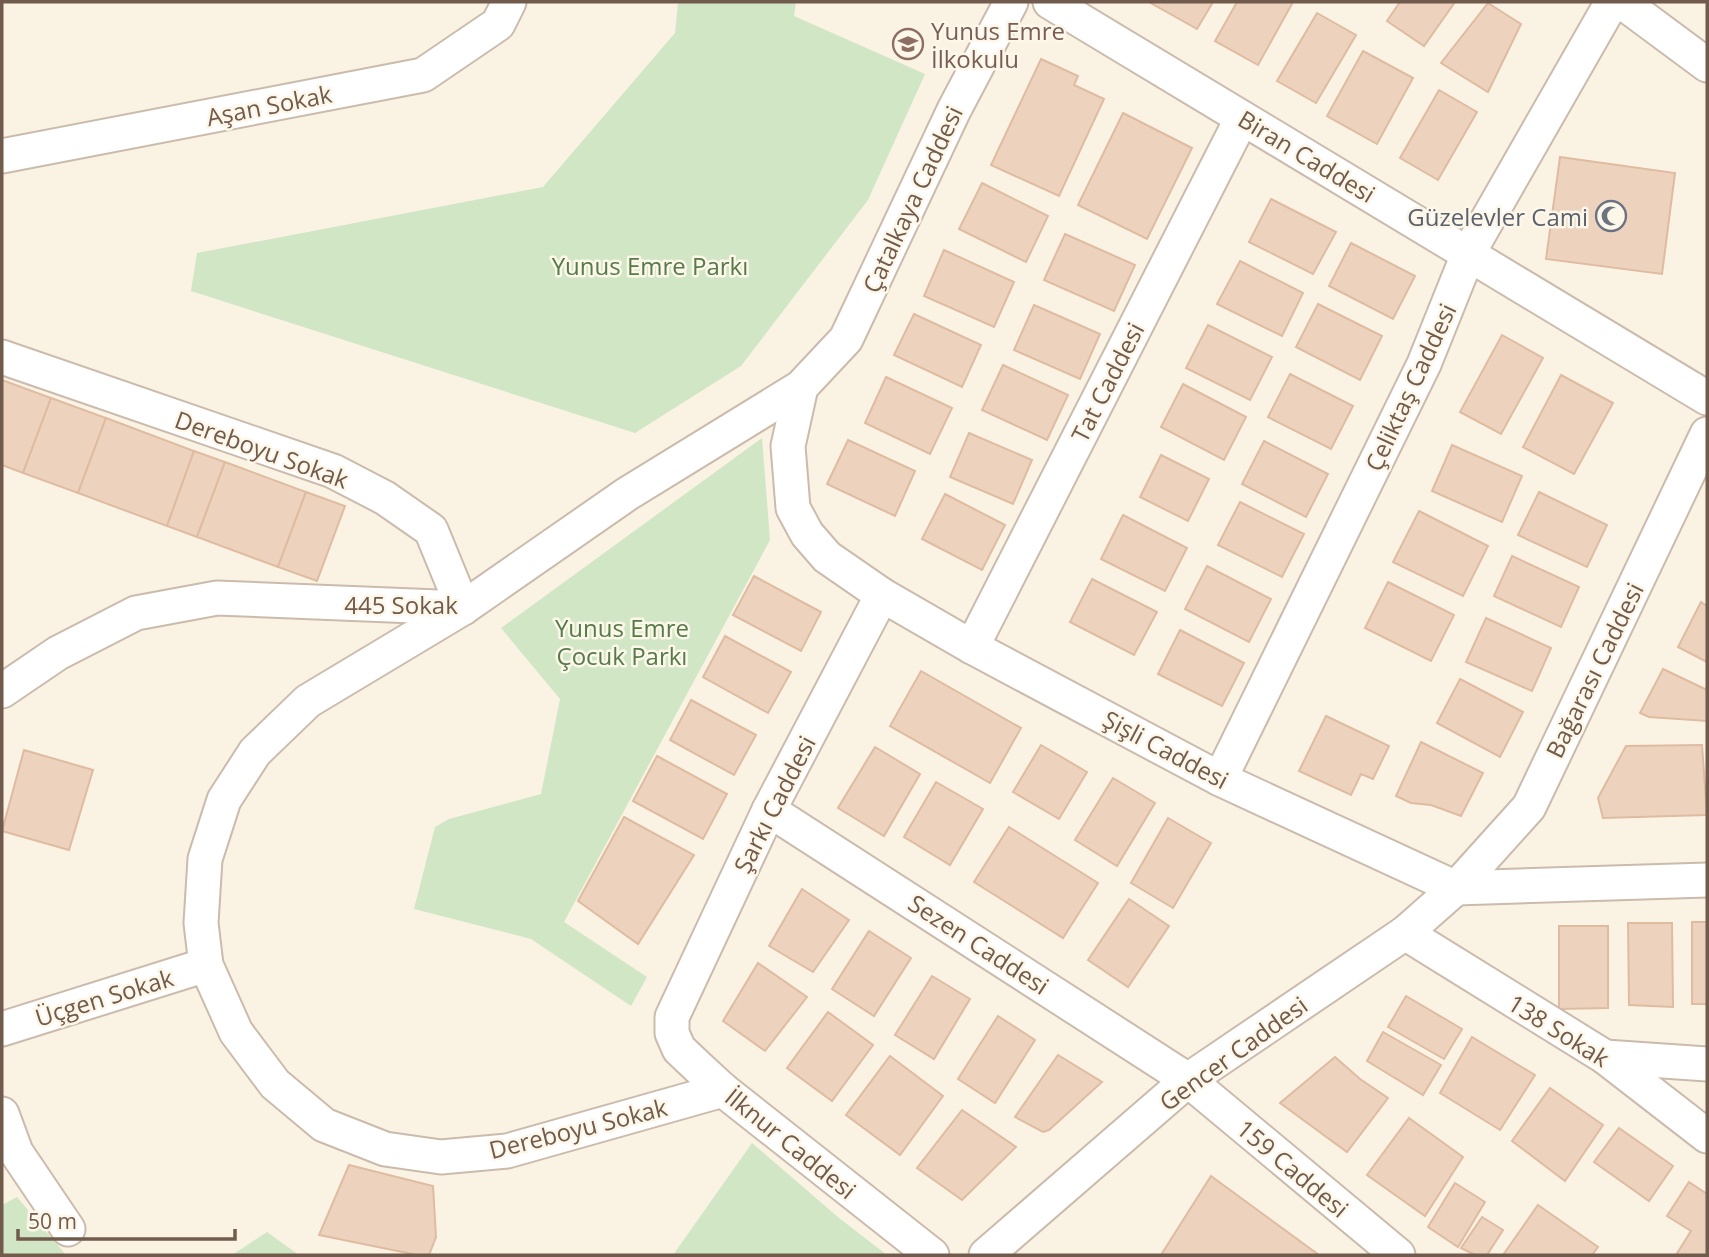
<svg xmlns="http://www.w3.org/2000/svg" width="1709" height="1257" viewBox="0 0 1709 1257" font-family="'Open Sans',sans-serif">
  <style>
    .green { fill: #d0e6c4 }
    .building { fill: #edd3be; stroke: #dfbba0; stroke-width: 2 }
    .lines { fill: none; stroke-linecap: round; stroke-linejoin: round }
    .street-casing { stroke: #cbbbac; stroke-width: 37 }
    .street { stroke: #fff; stroke-width: 33 }
    .labels { text-anchor: middle; dominant-baseline: central; stroke-width: 5; stroke-linejoin: round; paint-order: stroke }
    .education-label { font-size: 24px; fill: #785e54; stroke: #fdf7ea; text-anchor: start }
    .street-label { font-size: 24px; fill: #715b4c; stroke: #fdf7ea }
    .worship-label { font-size: 24px; fill: #5b616d; stroke: #fdf7ea; text-anchor: end }
    .park-label { font-size: 24px; fill: #547b48; stroke: #fdf7ea }
  </style>
  <rect width="100%" height="100%" fill="#faf3e4"/>
  <g class="green">
    <path d="M678 2H796L794 16 925 74 868 200 741 366 635 433 191 291 197 253 543 187 675 33Z"/>
    <path d="M762 438 770 540 564 922 647 977 631 1006 531 939 414 909 435 827 449 819 541 794 560 699 501 628Z"/>
    <path d="M752 1143 839 1218 887 1255H673Z"/>
    <path d="M17 1197 66 1255H2V1205Z"/>
    <path d="M267 1232 299 1255H232Z"/>
  </g>
  <g class="building">
    <path d="M1149 2H1213L1197 29Z"/>
    <path d="M1237 2H1293L1258 65 1215 41Z"/>
    <path d="M1400 2H1455L1424 46 1387 21Z"/>
    <path d="M1488 3 1521 24 1488 92 1441 63Z"/>
    <path d="M1317 13 1356 35 1316 103 1277 81Z"/>
    <path d="M1363 51 1413 78 1377 144 1327 116Z"/>
    <path d="M1041 59 1078 76 1074 85 1104 99 1059 196 991 165Z"/>
    <path d="M1439 90 1477 112 1438 180 1400 158Z"/>
    <path d="M1123 113 1192 148 1147 239 1078 205Z"/>
    <path d="M1560 157 1675 173 1662 274 1546 259Z"/>
    <path d="M982 183 1048 216 1026 262 959 229Z"/>
    <path d="M1271 199 1336 232 1313 274 1249 242Z"/>
    <path d="M1065 234 1135 265 1114 311 1044 280Z"/>
    <path d="M1351 243 1415 276 1393 319 1329 286Z"/>
    <path d="M944 250 1014 282 994 327 924 296Z"/>
    <path d="M1240 261 1303 293 1282 336 1217 304Z"/>
    <path d="M1318 304 1382 336 1360 380 1296 347Z"/>
    <path d="M1034 305 1100 334 1080 379 1014 350Z"/>
    <path d="M914 314 981 345 962 387 894 355Z"/>
    <path d="M1208 325 1272 357 1250 400 1186 368Z"/>
    <path d="M1502 335 1543 358 1501 434 1460 412Z"/>
    <path d="M1003 365 1068 395 1047 440 982 410Z"/>
    <path d="M1290 374 1353 406 1331 449 1268 417Z"/>
    <path d="M1561 375 1613 403 1574 474 1523 447Z"/>
    <path d="M886 377 952 408 930 454 865 423Z"/>
    <path d="M2 380 51 398 23 473 2 465Z"/>
    <path d="M1183 384 1246 417 1224 460 1161 427Z"/>
    <path d="M51 398 106 418 78 493 23 473Z"/>
    <path d="M106 418 194 451 167 526 78 493Z"/>
    <path d="M969 433 1032 460 1013 504 950 477Z"/>
    <path d="M848 440 915 471 895 516 827 484Z"/>
    <path d="M1264 441 1328 474 1306 517 1242 484Z"/>
    <path d="M1452 445 1522 476 1502 522 1432 491Z"/>
    <path d="M194 451 225 462 197 537 167 526Z"/>
    <path d="M1161 455 1209 479 1188 521 1140 497Z"/>
    <path d="M225 462 306 492 278 567 197 537Z"/>
    <path d="M306 492 345 506 317 581 278 567Z"/>
    <path d="M1539 492 1607 525 1587 567 1518 535Z"/>
    <path d="M945 494 1005 525 982 570 922 539Z"/>
    <path d="M1240 502 1304 534 1282 577 1218 545Z"/>
    <path d="M1419 511 1488 546 1463 596 1393 562Z"/>
    <path d="M1123 515 1187 548 1165 591 1101 559Z"/>
    <path d="M1512 556 1579 587 1561 627 1494 596Z"/>
    <path d="M1207 566 1271 599 1249 642 1185 609Z"/>
    <path d="M754 576 821 612 801 651 733 615Z"/>
    <path d="M1092 579 1157 612 1134 655 1070 622Z"/>
    <path d="M1388 582 1454 615 1431 661 1365 628Z"/>
    <path d="M1701 602 1707 606V662L1678 647Z"/>
    <path d="M1486 618 1551 648 1532 691 1466 662Z"/>
    <path d="M1180 630 1244 663 1222 706 1158 674Z"/>
    <path d="M725 636 791 672 768 713 703 677Z"/>
    <path d="M1663 669 1707 690V721L1649 717 1640 713Z"/>
    <path d="M921 671 1021 728 990 783 890 726Z"/>
    <path d="M1460 679 1523 712 1500 757 1437 723Z"/>
    <path d="M691 700 756 735 734 775 670 740Z"/>
    <path d="M1326 716 1389 746 1373 779 1361 774 1351 795 1299 771Z"/>
    <path d="M1421 742 1483 773 1461 816 1431 805 1411 803 1396 796Z"/>
    <path d="M1041 745 1087 772 1059 819 1013 792Z"/>
    <path d="M1702 745 1707 815 1603 818 1598 798 1626 746Z"/>
    <path d="M875 747 920 774 884 836 838 808Z"/>
    <path d="M24 750 93 770 69 850 2 831Z"/>
    <path d="M657 756 727 794 703 839 633 801Z"/>
    <path d="M1113 778 1155 803 1117 866 1075 840Z"/>
    <path d="M936 782 983 809 950 865 904 837Z"/>
    <path d="M624 817 694 855 638 944 578 901Z"/>
    <path d="M1168 818 1211 843 1173 908 1131 883Z"/>
    <path d="M1009 827 1098 883 1063 938 974 882Z"/>
    <path d="M802 889 849 920 813 972 769 946Z"/>
    <path d="M1129 899 1169 926 1128 987 1088 960Z"/>
    <rect x="1692" y="922" width="15" height="82"/>
    <path d="M1628 923H1672L1673 1007 1629 1005Z"/>
    <path d="M1559 926H1608V1008L1559 1009Z"/>
    <path d="M869 931 911 958 874 1016 832 989Z"/>
    <path d="M758 963 807 997 765 1051 723 1021Z"/>
    <path d="M932 976 970 999 934 1059 895 1035Z"/>
    <path d="M1406 996 1462 1029 1444 1059 1388 1027Z"/>
    <path d="M828 1012 873 1045 832 1101 787 1068Z"/>
    <path d="M998 1016 1035 1040 995 1103 958 1079Z"/>
    <path d="M1383 1032 1441 1065 1423 1095 1367 1061Z"/>
    <path d="M1472 1037 1535 1075 1500 1130 1440 1093Z"/>
    <path d="M1058 1055 1102 1082 1049 1130 1043 1132 1015 1117Z"/>
    <path d="M890 1056 943 1096 900 1155 846 1115Z"/>
    <path d="M1335 1057 1360 1079 1388 1098 1347 1152 1280 1103Z"/>
    <path d="M1550 1088 1603 1125 1565 1181 1512 1141Z"/>
    <path d="M962 1110 1016 1147 962 1200 917 1168Z"/>
    <path d="M1409 1118 1463 1157 1425 1216 1367 1175Z"/>
    <path d="M1619 1128 1673 1166 1649 1201 1594 1162Z"/>
    <path d="M349 1165 433 1186 436 1237 429 1255H417L319 1235Z"/>
    <path d="M1211 1176 1319 1255H1161Z"/>
    <path d="M1689 1182 1707 1194V1255H1676L1691 1231 1667 1216Z"/>
    <path d="M1455 1183 1485 1202 1458 1247 1428 1227Z"/>
    <path d="M1538 1205 1598 1247 1592 1255H1503Z"/>
    <path d="M1482 1217 1503 1230 1487 1255H1475L1461 1248Z"/>
  </g>
  <g class="lines">
    <g class="street-casing">
      <g id="street">
        <path d="M1050 2 1707 398"/>
        <path d="M1622 2 1707 65"/>
        <path d="M2 156 423 75 498 24 509 2"/>
        <path d="M2 357 333 471 385 498 431 530 463 608"/>
        <path d="M801 387 788 446 793 508 807 534 827 557 882 595 972 647 1220 779 1456 888 1707 880"/>
        <path d="M882 595 769 810 672 1017V1033L679 1049 698 1067 723 1090 932 1255"/>
        <path d="M972 647 1242 118"/>
        <path d="M2 691 58 653 136 613 217 598 463 608"/>
        <path d="M1220 779 1424 364 1469 252 1612 2"/>
        <path d="M769 810 1188 1080 1398 1255"/>
        <path d="M1405 933 1605 1057 1707 1136"/>
        <path d="M2 1029 206 965"/>
        <path d="M1605 1057 1707 1064"/>
        <path d="M723 1090 507 1151 441 1157 385 1149 324 1125 275 1084 236 1032 206 965 201 923 205 859 224 800 255 752 308 701 463 608 627 494 801 387 846 339 954 110 1011 2"/>
        <path d="M2 1114 16 1152 68 1229"/>
        <path d="M986 1255 1188 1080 1405 933 1456 888 1529 807 1707 434"/>
      </g>
    </g>
    <use href="#street" class="street"/>
  </g>
  <defs>
    <g id="school-ring" transform="scale(1.575)"><circle r="9.5" fill="#fdf7ea" stroke="#8d6e63" stroke-width="1.5"/><path d="M0-5L7-2L0 1L-7-2ZM-4 1L0 2.5L4 1V4Q0 6-4 4Z" fill="#8d6e63"/></g>
    <g id="mosque-ring" transform="scale(1.575)"><circle r="9.5" fill="#fdf7ea" stroke="#6b7280" stroke-width="1.5"/><path d="M3.5-4.9A6 6 0 1 0 3.5 4.9A5 5 0 1 1 3.5-4.9Z" fill="#6b7280"/></g>
  </defs>
  <g fill-rule="evenodd">
    <use href="#school-ring" x="908" y="44"/>
    <use href="#mosque-ring" x="1611" y="216"/>
  </g>
  <g class="labels">
    <g class="education-label">
      <text x="931" y="30">Yunus Emre<tspan x="931" dy="28">İlkokulu</tspan></text>
    </g>
    <g class="street-label">
      <text transform="translate(269 105) rotate(-11)">Aşan Sokak</text>
      <text transform="translate(1307 156) rotate(31)">Biran Caddesi</text>
      <text transform="translate(912 199) rotate(-65)">Çatalkaya Caddesi</text>
      <text transform="translate(1107 382) rotate(-63)">Tat Caddesi</text>
      <text transform="translate(1410 387) rotate(-65)">Çeliktaş Caddesi</text>
      <text transform="translate(262 449) rotate(20)">Dereboyu Sokak</text>
      <text x="401" y="604">445 Sokak</text>
      <text transform="translate(1594 670) rotate(-64)">Bağarası Caddesi</text>
      <text transform="translate(1166 749) rotate(28)">Şişli Caddesi</text>
      <text transform="translate(774 804) rotate(-63)">Şarkı Caddesi</text>
      <text transform="translate(979 944) rotate(33)">Sezen Caddesi</text>
      <text transform="translate(104 997) rotate(-17)">Üçgen Sokak</text>
      <text transform="translate(1559 1030) rotate(32)">138 Sokak</text>
      <text transform="translate(1233 1053) rotate(-36)">Gencer Caddesi</text>
      <text transform="translate(578 1128) rotate(-14)">Dereboyu Sokak</text>
      <text transform="translate(791 1143) rotate(39)">İlknur Caddesi</text>
      <text transform="translate(1293 1168) rotate(40)">159 Caddesi</text>
    </g>
    <g class="worship-label">
      <text x="1588" y="216">Güzelevler Cami</text>
    </g>
    <g class="park-label">
      <text x="650" y="265">Yunus Emre Parkı</text>
      <text x="622" y="627">Yunus Emre<tspan x="622" dy="28">Çocuk Parkı</tspan></text>
    </g>
  </g>
  <rect width="1709" height="1257" fill="none" stroke="#715b4c" stroke-width="7"/>
  <path d="M18 1229v10h217v-10" fill="none" stroke="#715b4c" stroke-width="3.5"/>
  <text x="28" y="1229" font-size="21" fill="#715b4c" stroke="#fdf7ea" stroke-width="5" paint-order="stroke">50 m</text>
</svg>
